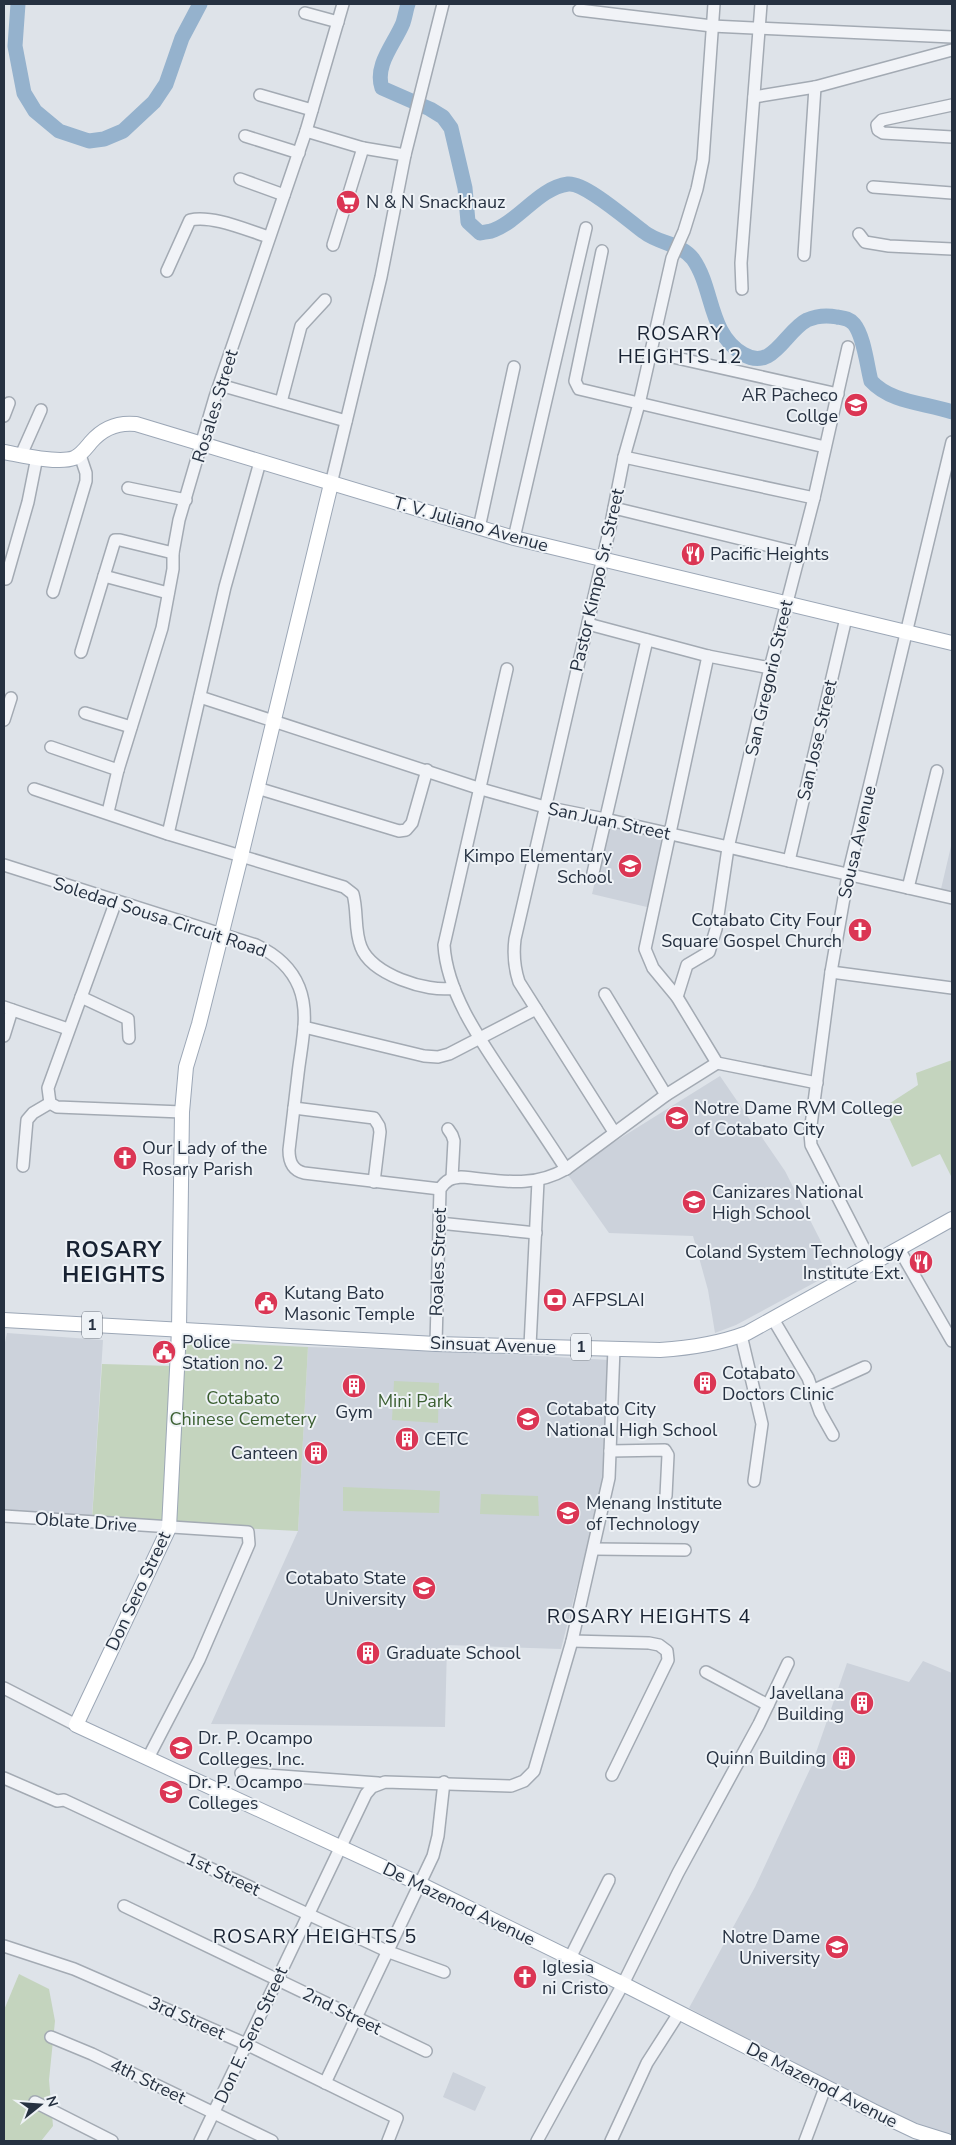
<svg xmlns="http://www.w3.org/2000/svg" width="956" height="2145" viewBox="0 0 956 2145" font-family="'Nunito Sans',sans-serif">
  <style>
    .built { fill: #ccd2db }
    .green { fill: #c4d4be }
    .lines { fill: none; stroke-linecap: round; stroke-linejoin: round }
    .river { stroke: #95b2cd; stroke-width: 15 }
    .minor-casing { stroke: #a3aab3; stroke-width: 14 }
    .major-casing { stroke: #9ca7b6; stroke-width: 16 }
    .minor { stroke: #f1f3f7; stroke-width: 11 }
    .major { stroke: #fff; stroke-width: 14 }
    .labels { text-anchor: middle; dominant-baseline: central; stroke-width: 4; stroke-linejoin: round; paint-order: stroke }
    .shield { fill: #eef2f6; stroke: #626b77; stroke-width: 1 }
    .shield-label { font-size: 16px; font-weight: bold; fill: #263141 }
    .poi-label { font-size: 18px; fill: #263141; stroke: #eef2f6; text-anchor: start }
    .street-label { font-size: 18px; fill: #263141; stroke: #eef2f6 }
    .park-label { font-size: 18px; fill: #3b5f31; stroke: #eef2f6 }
    .quarter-label { font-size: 20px; letter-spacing: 1px; fill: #182232; stroke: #eef2f6 }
    .district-label { font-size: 22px; font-weight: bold; letter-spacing: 1px; fill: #182232; stroke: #eef2f6 }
  </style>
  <rect width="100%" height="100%" fill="#dee3e9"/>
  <g class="built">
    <path d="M609 824 668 838 651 908 592 894Z"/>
    <path d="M952 842V892L941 889Z"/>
    <path d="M720 1076 785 1171 836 1271 736 1325 715 1333 708 1290 693 1236 609 1233 566 1172Z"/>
    <path d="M7 1333 103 1340 92 1517 4 1513V1347Z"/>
    <path d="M308 1347 449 1351 609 1360 603 1483 561 1649 447 1645 445 1727 211 1724 298 1531Z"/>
    <path d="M923 1661 952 1673V2136L908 2122 821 2078 689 2008 755 1887 811 1767 847 1663 909 1682Z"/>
    <path d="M453 2072 486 2087 475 2111 443 2097Z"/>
  </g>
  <g class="green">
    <path d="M952 1060V1178L940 1154 912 1167 884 1107 918 1085 916 1073Z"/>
    <path d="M184 1341 308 1347 298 1531 176 1525Z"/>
    <path d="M102 1364 172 1366 163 1524 92 1520Z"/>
    <path d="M394 1381 439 1383 438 1423 392 1420Z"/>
    <path d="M343 1487 440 1491 439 1513 343 1511Z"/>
    <path d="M481 1494 538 1496 539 1516 480 1514Z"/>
    <path d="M19 1974 49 1989 55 2021 49 2080 53 2126 41 2141H4V2010Z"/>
  </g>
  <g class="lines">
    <g class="river">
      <path d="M18 4 15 46 24 93 35 111 59 131 89 141 104 139 123 131 154 102 166 84 182 38 200 4"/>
      <path d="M408 4C406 10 405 17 403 23 395 43 374 65 382 88L430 109 443 117 451 128 465 188 468 222 480 233C484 232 490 232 494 230 520 220 539 188 568 184 585 182 629 221 644 232 659 244 681 243 693 259 714 289 708 333 743 354 773 372 785 331 807 320 816 316 827 315 837 317 843 318 849 318 854 324 864 336 867 366 871 381 891 403 926 403 952 412"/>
    </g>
    <g class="minor-casing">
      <g id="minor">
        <path d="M579 10 712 26 952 37"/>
        <path d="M305 13 338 22"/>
        <path d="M260 95 312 110"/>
        <path d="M754 97 815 87 952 50"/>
        <path d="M952 105 882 120 877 125 878 130 883 133 952 137"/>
        <path d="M306 131 363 148 405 155"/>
        <path d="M245 136 299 153"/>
        <path d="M240 179 284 195"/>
        <path d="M873 187 952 193"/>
        <path d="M859 234 865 242 889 246 952 249"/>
        <path d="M333 245 363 148"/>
        <path d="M602 251 575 381 579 389 825 447"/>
        <path d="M804 255 815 87"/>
        <path d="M167 271 190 220C213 215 246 230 269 237"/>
        <path d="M742 289 741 263 761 4"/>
        <path d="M650 352 838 394"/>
        <path d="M220 385 346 421"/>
        <path d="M281 402 301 326 325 300"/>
        <path d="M4 416 9 403"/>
        <path d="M21 455 41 410"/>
        <path d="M624 457 814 498"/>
        <path d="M331 484 381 277 405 155 443 4"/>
        <path d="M128 488 186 500"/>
        <path d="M614 508 799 553"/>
        <path d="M479 528 514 367"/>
        <path d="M514 538 586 228"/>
        <path d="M6 579 28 502 37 457"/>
        <path d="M53 592 86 481V473L80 455"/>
        <path d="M168 593 104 576 115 540H120L173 553"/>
        <path d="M588 624 708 656 770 668"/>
        <path d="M81 652 104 576"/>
        <path d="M708 656 645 949 653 968 677 997 717 1063 817 1083"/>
        <path d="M507 669 444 945C447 995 483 1044 511 1086 529 1113 548 1141 566 1169"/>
        <path d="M200 697 481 789 545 807 605 819 952 898"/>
        <path d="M85 713 131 727"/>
        <path d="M4 720 11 698"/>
        <path d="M51 747 118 770"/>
        <path d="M257 788 399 831 406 830 412 823 427 770"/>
        <path d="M34 789 168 834 344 887 353 894C358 912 354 930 361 947 371 974 427 993 454 988"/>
        <path d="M108 812 118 770 162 628 173 569V553L179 520 215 397 306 131 343 4"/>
        <path d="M168 834 225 587 260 462"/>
        <path d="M789 861 846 618"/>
        <path d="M4 865 256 945C275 954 291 967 299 987 310 1014 301 1046 298 1074 295 1100 292 1125 289 1150 289 1161 292 1170 304 1173L440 1189"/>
        <path d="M593 873 647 640"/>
        <path d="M908 888 937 771"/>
        <path d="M116 901 48 1088 50 1103 57 1107 182 1112"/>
        <path d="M831 972 952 988"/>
        <path d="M605 994 666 1095"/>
        <path d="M81 997 128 1019 129 1038"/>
        <path d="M677 997 687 965 709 952 716 929 728 848 770 668 814 498 848 347"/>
        <path d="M4 1007 68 1029"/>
        <path d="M304 1027 424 1056 438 1057 449 1054 536 1009"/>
        <path d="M4 1036 12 1010"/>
        <path d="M294 1108 374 1118 379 1126 380 1132 374 1182"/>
        <path d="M448 1129 452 1135 454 1141 452 1178"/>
        <path d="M614 1132 519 982C514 967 513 955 515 939L611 523 624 457 639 404 672 258 684 231 697 189 703 160 714 4"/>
        <path d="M23 1166 27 1120 33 1113 50 1103"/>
        <path d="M439 1223 536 1233"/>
        <path d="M899 1249 952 1341"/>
        <path d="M872 1264 811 1145 810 1133 831 972 848 875 952 442"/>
        <path d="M773 1319 808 1378 820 1412 833 1435"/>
        <path d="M741 1335 762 1424 754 1481"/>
        <path d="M436 1344 440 1189C446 1180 451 1178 461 1177 500 1180 531 1189 566 1169L666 1095 717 1063"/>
        <path d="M530 1346 538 1181"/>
        <path d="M812 1391 865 1367"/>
        <path d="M610 1451 665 1450 668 1455 666 1496"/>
        <path d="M4 1516 248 1532 249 1544 199 1660 148 1758"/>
        <path d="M594 1549 685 1550"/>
        <path d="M572 1641 649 1643 659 1645 667 1651 668 1660 612 1775"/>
        <path d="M706 1672 768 1705"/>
        <path d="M4 1688 76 1725"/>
        <path d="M241 1773 378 1783"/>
        <path d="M4 1778 57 1801 64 1800 389 1952 444 1972"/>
        <path d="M124 1906 426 2051"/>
        <path d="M4 1946 74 1969 246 2044 397 2118 388 2141"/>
        <path d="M570 1958 609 1880"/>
        <path d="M51 2037 92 2054 272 2141"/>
        <path d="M325 2083 433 1856 438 1836 444 1782"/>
        <path d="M35 2102 112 2141"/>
        <path d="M200 2141 366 1794 372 1787 385 1782 511 1786 524 1781 534 1771 572 1641 609 1478 614 1348"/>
        <path d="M537 2141 623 1984 678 1873 759 1724 788 1663"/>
        <path d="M611 2141 647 2063 679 2013"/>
        <path d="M805 2141 825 2088"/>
      </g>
    </g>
    <g class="major-casing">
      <g id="major">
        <path d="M4 452C21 455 58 464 74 458 81 455 86 448 91 442 103 428 117 422 136 424L514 538 952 643"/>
        <path d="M331 484 241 856 199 1024 186 1067 182 1112 179 1330 169 1528 76 1725 420 1884 623 1984 873 2111 915 2131 947 2141"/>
        <path d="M4 1320 436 1344 660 1350C691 1348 718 1344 747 1333L952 1219"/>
      </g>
    </g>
    <use href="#minor" class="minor"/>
    <use href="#major" class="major"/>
  </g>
  <defs>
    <g id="supermarket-disc" transform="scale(1.25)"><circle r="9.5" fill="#db3654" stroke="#eef2f6"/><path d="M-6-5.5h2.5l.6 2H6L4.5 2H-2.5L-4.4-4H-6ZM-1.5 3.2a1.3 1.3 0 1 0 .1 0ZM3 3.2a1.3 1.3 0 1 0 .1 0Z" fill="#fff"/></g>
    <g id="university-disc" transform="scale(1.25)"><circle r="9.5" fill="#db3654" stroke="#eef2f6"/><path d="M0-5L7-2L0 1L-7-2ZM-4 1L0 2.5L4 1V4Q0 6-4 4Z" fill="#fff"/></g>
    <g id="restaurant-disc" transform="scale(1.25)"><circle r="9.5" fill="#db3654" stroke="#eef2f6"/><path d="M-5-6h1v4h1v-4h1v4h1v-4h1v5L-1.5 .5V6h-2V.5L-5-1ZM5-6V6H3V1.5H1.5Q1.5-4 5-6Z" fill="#fff"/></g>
    <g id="school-disc" transform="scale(1.25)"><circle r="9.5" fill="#db3654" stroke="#eef2f6"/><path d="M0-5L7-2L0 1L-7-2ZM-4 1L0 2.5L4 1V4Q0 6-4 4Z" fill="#fff"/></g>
    <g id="church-disc" transform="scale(1.25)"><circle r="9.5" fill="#db3654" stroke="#eef2f6"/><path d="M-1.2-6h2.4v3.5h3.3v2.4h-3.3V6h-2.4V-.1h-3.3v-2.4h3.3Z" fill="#fff"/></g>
    <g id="bank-disc" transform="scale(1.25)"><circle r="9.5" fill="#db3654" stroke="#eef2f6"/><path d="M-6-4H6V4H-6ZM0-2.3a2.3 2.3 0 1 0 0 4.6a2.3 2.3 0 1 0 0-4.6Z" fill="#fff"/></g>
    <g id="civic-disc" transform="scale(1.25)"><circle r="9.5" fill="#db3654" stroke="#eef2f6"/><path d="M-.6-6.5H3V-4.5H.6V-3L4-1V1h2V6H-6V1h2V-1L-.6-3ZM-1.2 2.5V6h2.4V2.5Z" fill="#fff"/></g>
    <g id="building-disc" transform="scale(1.25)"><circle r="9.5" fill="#db3654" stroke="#eef2f6"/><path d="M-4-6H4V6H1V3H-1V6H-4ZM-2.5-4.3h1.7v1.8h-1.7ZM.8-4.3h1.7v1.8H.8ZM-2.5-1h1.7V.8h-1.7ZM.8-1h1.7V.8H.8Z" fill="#fff"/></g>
  </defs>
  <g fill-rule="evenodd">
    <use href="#supermarket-disc" x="348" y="202"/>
    <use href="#university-disc" x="856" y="405"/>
    <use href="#restaurant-disc" x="693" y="554"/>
    <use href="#school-disc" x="630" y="866"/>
    <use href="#church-disc" x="860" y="930"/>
    <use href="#school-disc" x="677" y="1118"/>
    <use href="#church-disc" x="125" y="1158"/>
    <use href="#school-disc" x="694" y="1202"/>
    <use href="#restaurant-disc" x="921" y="1262"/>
    <use href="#bank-disc" x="555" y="1300"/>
    <use href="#civic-disc" x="266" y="1303"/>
    <use href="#civic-disc" x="164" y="1352"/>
    <use href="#building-disc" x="705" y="1383"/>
    <use href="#building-disc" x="354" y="1386"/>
    <use href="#school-disc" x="528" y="1419"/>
    <use href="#building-disc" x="407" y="1439"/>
    <use href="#building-disc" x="316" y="1453"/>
    <use href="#school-disc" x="568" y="1513"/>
    <use href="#university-disc" x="424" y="1588"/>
    <use href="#building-disc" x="368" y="1653"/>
    <use href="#building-disc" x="862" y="1703"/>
    <use href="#university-disc" x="181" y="1748"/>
    <use href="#building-disc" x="844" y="1758"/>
    <use href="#university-disc" x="171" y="1792"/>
    <use href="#university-disc" x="837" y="1947"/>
    <use href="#church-disc" x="525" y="1977"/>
  </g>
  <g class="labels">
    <g class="shield">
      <rect x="82" y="1311.5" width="20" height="27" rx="4"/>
      <rect x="571" y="1333.5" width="20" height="27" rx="4"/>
    </g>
    <g class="shield-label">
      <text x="92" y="1325">1</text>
      <text x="581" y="1347">1</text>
    </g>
    <g class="poi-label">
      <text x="366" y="202">N &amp; N Snackhauz</text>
      <text x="838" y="395" text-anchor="end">AR Pacheco<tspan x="838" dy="21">Collge</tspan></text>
      <text x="710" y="554">Pacific Heights</text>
      <text x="612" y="856" text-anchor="end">Kimpo Elementary<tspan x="612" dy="21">School</tspan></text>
      <text x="842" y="920" text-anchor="end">Cotabato City Four<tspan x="842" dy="21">Square Gospel Church</tspan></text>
      <text x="694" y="1108">Notre Dame RVM College<tspan x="694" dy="21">of Cotabato City</tspan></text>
      <text x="142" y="1148">Our Lady of the<tspan x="142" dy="21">Rosary Parish</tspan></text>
      <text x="712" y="1192">Canizares National<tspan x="712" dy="21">High School</tspan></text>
      <text x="904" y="1252" text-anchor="end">Coland System Technology<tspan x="904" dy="21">Institute Ext.</tspan></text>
      <text x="284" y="1293">Kutang Bato<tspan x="284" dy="21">Masonic Temple</tspan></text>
      <text x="572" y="1300">AFPSLAI</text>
      <text x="182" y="1342">Police<tspan x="182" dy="21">Station no. 2</tspan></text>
      <text x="722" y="1373">Cotabato<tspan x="722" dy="21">Doctors Clinic</tspan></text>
      <text x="546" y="1409">Cotabato City<tspan x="546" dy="21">National High School</tspan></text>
      <text x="354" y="1412" text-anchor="middle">Gym</text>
      <text x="424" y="1439">CETC</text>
      <text x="298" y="1453" text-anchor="end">Canteen</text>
      <text x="586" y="1503">Menang Institute<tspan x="586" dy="21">of Technology</tspan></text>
      <text x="406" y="1578" text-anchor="end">Cotabato State<tspan x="406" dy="21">University</tspan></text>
      <text x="386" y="1653">Graduate School</text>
      <text x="844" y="1693" text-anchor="end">Javellana<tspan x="844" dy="21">Building</tspan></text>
      <text x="198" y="1738">Dr. P. Ocampo<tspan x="198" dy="21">Colleges, Inc.</tspan></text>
      <text x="826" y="1758" text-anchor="end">Quinn Building</text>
      <text x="188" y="1782">Dr. P. Ocampo<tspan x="188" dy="21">Colleges</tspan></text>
      <text x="820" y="1937" text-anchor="end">Notre Dame<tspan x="820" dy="21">University</tspan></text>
      <text x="542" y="1967">Iglesia<tspan x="542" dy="21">ni Cristo</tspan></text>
    </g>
    <g class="street-label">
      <text transform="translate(215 406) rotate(-73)">Rosales Street</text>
      <text transform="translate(471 524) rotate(16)">T. V. Juliano Avenue</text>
      <text transform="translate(597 580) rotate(-77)">Pastor Kimpo Sr. Street</text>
      <text transform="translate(769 678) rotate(-77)">San Gregorio Street</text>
      <text transform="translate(817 740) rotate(-77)">San Jose Street</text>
      <text transform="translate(609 821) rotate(12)">San Juan Street</text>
      <text transform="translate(857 842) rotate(-77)">Sousa Avenue</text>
      <text transform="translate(160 917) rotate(18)">Soledad Sousa Circuit Road</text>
      <text transform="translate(438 1262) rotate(-88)">Roales Street</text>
      <text transform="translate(493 1345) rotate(2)">Sinsuat Avenue</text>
      <text transform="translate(86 1522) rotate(4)">Oblate Drive</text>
      <text transform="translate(138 1591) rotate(-65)">Don Sero Street</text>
      <text transform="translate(223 1874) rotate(25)">1st Street</text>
      <text transform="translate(459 1904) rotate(26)">De Mazenod Avenue</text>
      <text transform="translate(342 2011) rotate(26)">2nd Street</text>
      <text transform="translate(187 2018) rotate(24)">3rd Street</text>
      <text transform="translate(251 2035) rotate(-65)">Don E. Sero Street</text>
      <text transform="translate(148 2081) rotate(26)">4th Street</text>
      <text transform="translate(822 2085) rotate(27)">De Mazenod Avenue</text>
    </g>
    <g class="park-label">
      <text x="243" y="1398">Cotabato<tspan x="243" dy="21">Chinese Cemetery</tspan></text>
      <text x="415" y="1401">Mini Park</text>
    </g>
    <g class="quarter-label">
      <text x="680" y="333">ROSARY<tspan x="680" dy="23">HEIGHTS 12</tspan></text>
      <text x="649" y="1616">ROSARY HEIGHTS 4</text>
      <text x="315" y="1936">ROSARY HEIGHTS 5</text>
    </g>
    <g class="district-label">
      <text x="114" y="1250">ROSARY<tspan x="114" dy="25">HEIGHTS</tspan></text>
    </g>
  </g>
  <rect width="956" height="2145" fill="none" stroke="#263141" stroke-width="10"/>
  <g transform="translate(40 2105) rotate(73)" stroke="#eef2f6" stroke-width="4" paint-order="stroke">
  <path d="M0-4L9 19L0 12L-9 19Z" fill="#263141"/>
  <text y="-8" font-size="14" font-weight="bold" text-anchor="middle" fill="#263141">N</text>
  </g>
</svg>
